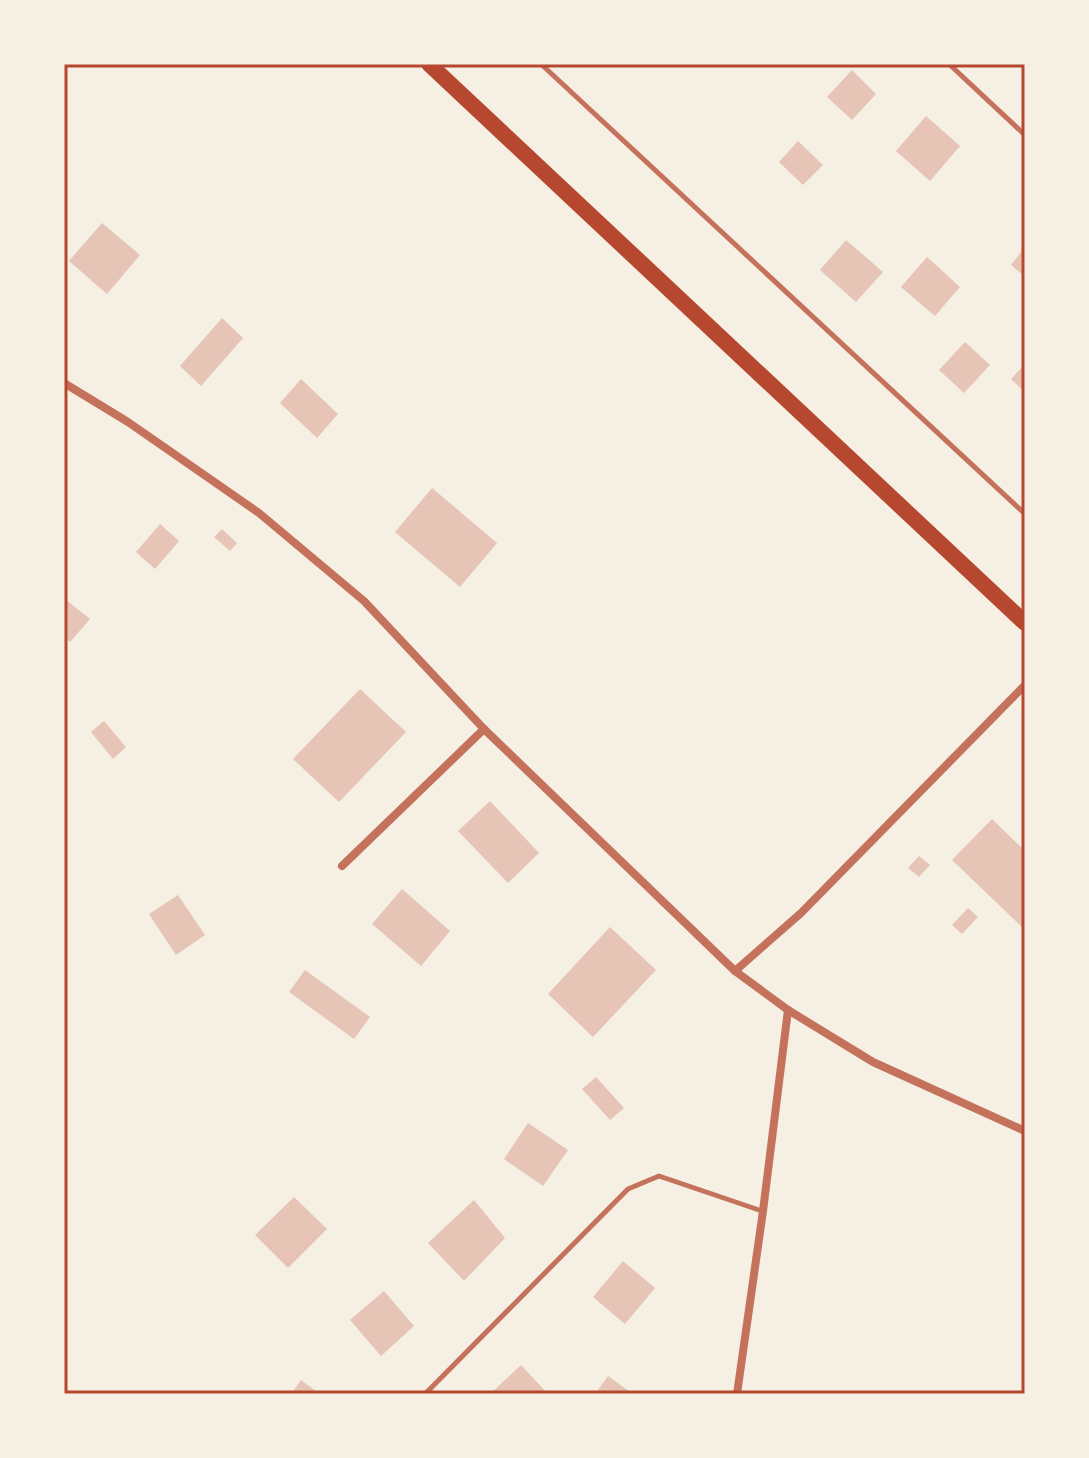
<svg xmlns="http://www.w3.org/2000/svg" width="1089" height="1458" viewBox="0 0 1089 1458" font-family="'Source Sans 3',sans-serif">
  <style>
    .building { fill: #e6c5b7 }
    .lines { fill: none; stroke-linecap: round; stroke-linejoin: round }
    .service { stroke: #c5725c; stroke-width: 5 }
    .minor { stroke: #c5725c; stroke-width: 8 }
    .secondary { stroke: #b5482f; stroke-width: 16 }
    .neatline { fill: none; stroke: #b5482f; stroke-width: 3 }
  </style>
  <rect width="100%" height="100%" fill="#f6efe4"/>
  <g class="building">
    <path d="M852 70 876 94 852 120 827 97Z"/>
    <path d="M926 116 960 146 930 181 896 151Z"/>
    <path d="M798 141 823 165 803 185 779 162Z"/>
    <path d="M102 223 140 255 107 294 69 261Z"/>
    <path d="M846 240 883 272 856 302 820 270Z"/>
    <path d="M1025 247V277L1011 265Z"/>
    <path d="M927 257 960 287 935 316 901 287Z"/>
    <path d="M222 318 243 338 201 386 180 366Z"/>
    <path d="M965 342 990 365 964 393 939 370Z"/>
    <path d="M1025 364V392L1011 379Z"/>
    <path d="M301 379 338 414 317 438 280 403Z"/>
    <path d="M432 488 497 543 460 587 395 532Z"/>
    <path d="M160 524 179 541 155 569 136 552Z"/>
    <path d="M222 529 237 543 230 551 214 537Z"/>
    <path d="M65 599 90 619 70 642 64 637Z"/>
    <path d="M360 689 406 732 339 802 293 759Z"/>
    <path d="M104 721 126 747 113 759 91 732Z"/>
    <path d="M490 801 539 853 508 883 458 831Z"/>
    <path d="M992 819 1025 851V930L952 860Z"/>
    <path d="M919 856 930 865 919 877 908 868Z"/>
    <path d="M402 889 450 931 421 966 372 924Z"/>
    <path d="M178 895 205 935 176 955 149 914Z"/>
    <path d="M968 908 978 917 962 934 952 925Z"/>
    <path d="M610 927 656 970 593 1037 548 994Z"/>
    <path d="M305 970 370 1017 354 1039 289 992Z"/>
    <path d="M596 1077 624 1108 610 1120 582 1089Z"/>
    <path d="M528 1123 568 1150 543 1186 504 1159Z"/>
    <path d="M294 1197 327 1229 288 1268 255 1235Z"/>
    <path d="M474 1200 505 1238 464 1281 428 1243Z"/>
    <path d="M623 1261 655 1288 625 1324 593 1297Z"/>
    <path d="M384 1291 414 1326 381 1356 350 1320Z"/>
    <path d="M521 1365 548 1394H490Z"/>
    <path d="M608 1376 633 1394H595Z"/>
    <path d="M301 1380 320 1394H291Z"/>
  </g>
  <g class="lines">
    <g class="service">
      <path d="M541 64 1025 514"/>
      <path d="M949 64 1025 135"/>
      <path d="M425 1394 628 1189 659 1176 762 1211"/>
    </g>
    <g class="minor">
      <path d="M64 383 128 422 259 513 364 601 484 729 735 971 788 1010 873 1062 1025 1131"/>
      <path d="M342 866 484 729"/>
      <path d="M735 971 801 913 1025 685"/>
      <path d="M737 1394 763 1211 788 1010"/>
    </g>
    <path class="secondary" d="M429 64 1025 623"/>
  </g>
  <rect width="1089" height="1458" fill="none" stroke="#f6efe4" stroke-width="132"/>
  <rect x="66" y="66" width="957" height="1326" class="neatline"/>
</svg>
